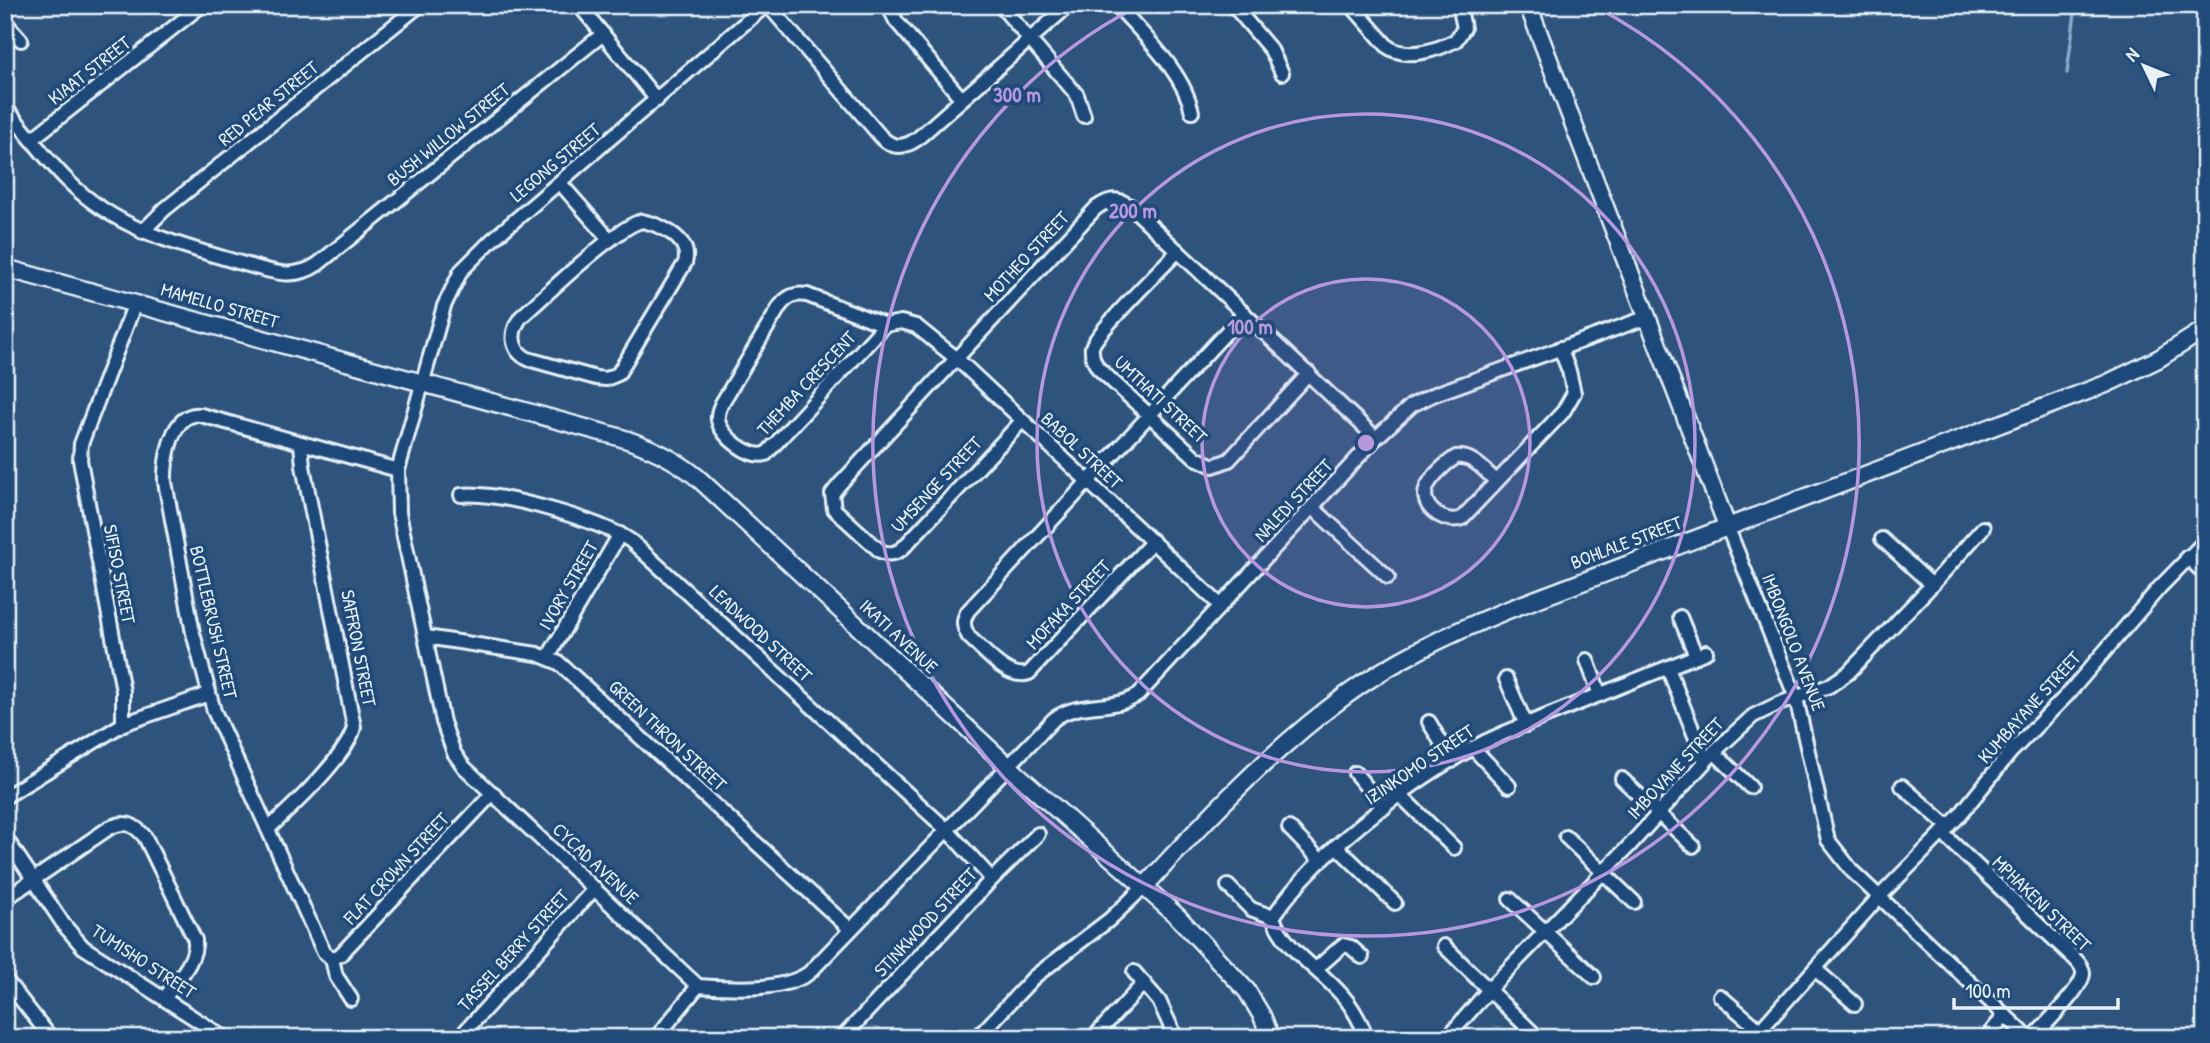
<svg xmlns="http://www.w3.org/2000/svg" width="2210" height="1043" viewBox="0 0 2210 1043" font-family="'Patrick Hand',sans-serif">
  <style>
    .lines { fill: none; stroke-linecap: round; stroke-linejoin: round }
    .stream { stroke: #88aac6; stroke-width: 3.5 }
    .minor-casing { stroke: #e8f1f8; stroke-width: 18 }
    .tertiary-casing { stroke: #e8f1f8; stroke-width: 21 }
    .minor { stroke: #1f4a7a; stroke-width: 12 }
    .tertiary { stroke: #1f4a7a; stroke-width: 16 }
    .ring { fill: none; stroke: #b798de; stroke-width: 3.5 }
    .labels { text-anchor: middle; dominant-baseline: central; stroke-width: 7; stroke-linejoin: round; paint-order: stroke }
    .street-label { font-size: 19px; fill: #e8f1f8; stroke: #1f4a7a }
    .centre { fill: #b798de; stroke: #1f4a7a; stroke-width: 3.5 }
    .ring-label { font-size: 21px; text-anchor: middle; font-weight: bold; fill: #b798de; stroke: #1f4a7a; stroke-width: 7; stroke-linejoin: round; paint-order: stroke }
  </style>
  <rect width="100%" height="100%" fill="#2e537d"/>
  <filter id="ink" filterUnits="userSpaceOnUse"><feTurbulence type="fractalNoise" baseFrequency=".0143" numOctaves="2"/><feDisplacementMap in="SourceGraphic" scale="14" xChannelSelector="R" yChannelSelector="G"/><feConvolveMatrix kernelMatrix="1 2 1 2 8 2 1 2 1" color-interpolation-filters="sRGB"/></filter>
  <g filter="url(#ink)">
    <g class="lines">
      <path class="stream" d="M2067 73 2076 5"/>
      <g class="minor-casing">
        <g id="minor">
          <path d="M579 5 657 100"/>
          <path d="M766 5 492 240 461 271 444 306 398 470 399 513 443 722 454 753 464 767 698 986C731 988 782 992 809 973L1054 719C1079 700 1112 712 1138 695L1376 438 1412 405 1435 394 1648 317"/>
          <path d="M768 5 882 138C894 149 904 148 917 139L1069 5"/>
          <path d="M888 5 896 21 961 98"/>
          <path d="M1000 5 1077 95 1084 116"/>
          <path d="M1117 5C1144 36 1184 72 1192 112"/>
          <path d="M1233 5 1271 50 1282 73"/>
          <path d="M1351 5 1388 47C1407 60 1438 50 1456 40L1464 28 1459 5"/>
          <path d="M5 22 21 40"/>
          <path d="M5 107C26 132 45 158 68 181 116 229 178 245 241 263 268 270 292 282 318 264L603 34"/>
          <path d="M32 139 202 5"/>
          <path d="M560 183 610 240"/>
          <path d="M642 221C661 225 692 239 685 263L618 374 606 379 596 378 528 359C510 350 510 332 521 317 544 297 617 226 642 221Z"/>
          <path d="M142 232 165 209 420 5"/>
          <path d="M1178 251C1163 267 1096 332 1092 347 1091 356 1094 362 1098 368L1196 458 1213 466 1229 460 1309 373"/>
          <path d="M885 325 766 454C750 459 721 437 718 420 717 412 721 404 725 398L780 306C788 296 795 293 807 295L885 325 901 322 916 326 957 359 1220 605"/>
          <path d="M1022 421 902 549C894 554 889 555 880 551L834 509 832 494 839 485 1096 208C1109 199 1117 197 1130 206L1376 438"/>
          <path d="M398 470 201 415C172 410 164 460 165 482L193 633 214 711 321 946 324 952 332 959 340 955 493 793"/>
          <path d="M1496 481C1485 471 1473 455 1456 457 1445 464 1425 481 1425 495 1426 512 1448 524 1462 518L1563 412 1574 393 1569 371 1560 348"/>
          <path d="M461 495C499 491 599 520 631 541L946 829 992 879"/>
          <path d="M1313 508 1388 577"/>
          <path d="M1727 526 1796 698 1828 840 1853 872 2029 1038"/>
          <path d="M1882 539 1932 585"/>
          <path d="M1153 541 1029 673C1008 681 984 650 969 637 963 627 962 621 968 611L1244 313"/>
          <path d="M2187 557 2205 574"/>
          <path d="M1680 617 1696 656"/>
          <path d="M426 637 537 654 559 663 850 929"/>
          <path d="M548 657 620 534"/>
          <path d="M1587 660 1600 695"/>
          <path d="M1668 668 1705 761"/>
          <path d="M1506 679 1526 725"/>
          <path d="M1429 722 1452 761"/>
          <path d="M123 724 209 694"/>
          <path d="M1473 748 1509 786"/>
          <path d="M1714 752 1750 787"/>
          <path d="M1355 773 1384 808"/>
          <path d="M1622 779 1693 846"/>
          <path d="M1902 786 1949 827"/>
          <path d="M1401 796 1454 848"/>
          <path d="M5 797 123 724V691L80 460 81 444 135 303"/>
          <path d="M1289 828 1321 861"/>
          <path d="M268 829C290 809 348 755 354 727L303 466 301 444"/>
          <path d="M1942 833 2075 959C2079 963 2083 968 2083 973 2084 987 2043 1026 2033 1038"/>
          <path d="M5 837 64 925 83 947 225 1038"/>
          <path d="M1566 837 1634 902"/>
          <path d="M1336 846 1395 903"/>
          <path d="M1228 886 1251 909 1273 917"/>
          <path d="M5 899 109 828C125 820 134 824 145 837L195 940C197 961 176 981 165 998"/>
          <path d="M1510 899 1594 977"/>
          <path d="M1273 917C1318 849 1429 765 1504 733L1706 652"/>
          <path d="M1273 917C1284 950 1320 969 1342 995 1353 1007 1361 1023 1367 1038"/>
          <path d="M1444 946 1535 1035"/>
          <path d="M332 959 336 976 351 999"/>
          <path d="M1316 969 1343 945 1351 947 1362 957"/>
          <path d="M1815 969 1855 1004"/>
          <path d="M1134 972 1159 1001 1176 1038"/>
          <path d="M5 979 51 1038"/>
          <path d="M1720 996 1769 1038"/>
          <path d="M459 1038 595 888"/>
          <path d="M656 1038 698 986"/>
          <path d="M842 1038 992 879 1038 834"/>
          <path d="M977 1038 1034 977 1109 920 1144 887"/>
          <path d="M1093 1038 1144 983"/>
          <path d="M1447 1038 1495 983 1630 845 1714 752 1753 716 1778 704 1829 686 1848 673 1932 585 1983 528"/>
          <path d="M1753 1038 1880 896 1959 816 2010 753 2068 694 2160 587 2205 541"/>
          <path d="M1986 1038 2005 1015"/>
        </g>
      </g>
      <g class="tertiary-casing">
        <g id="tertiary">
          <path d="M1528 5 1727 526"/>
          <path d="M5 268 615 436C646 445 673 457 698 478L1008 766 1178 917 1247 991 1262 1016 1271 1038"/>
          <path d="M1144 887C1207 818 1270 751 1345 696 1394 660 1449 634 1505 611L2106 384 2158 359 2205 329"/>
        </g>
      </g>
      <use href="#minor" class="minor"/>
      <use href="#tertiary" class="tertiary"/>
    </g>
  </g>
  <circle cx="1366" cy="443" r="164" fill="#b798de" fill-opacity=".12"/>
  <g class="ring">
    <circle cx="1366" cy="443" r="164"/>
    <circle cx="1366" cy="443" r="329"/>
    <path d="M1594 6A493 493 0 1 1 1138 6"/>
  </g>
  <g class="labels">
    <g class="street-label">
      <text transform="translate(89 70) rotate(-38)">KIAAT STREET</text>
      <text transform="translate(268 103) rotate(-39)">RED PEAR STREET</text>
      <text transform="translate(448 134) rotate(-39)">BUSH WILLOW STREET</text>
      <text transform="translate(555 162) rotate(-40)">LEGONG STREET</text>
      <text transform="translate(1026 256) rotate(-47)">MOTHEO STREET</text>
      <text transform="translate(220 305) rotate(16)">MAMELLO STREET</text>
      <text transform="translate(806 383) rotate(-47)">THEMBA CRESCENT</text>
      <text transform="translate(1161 399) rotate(43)">UMTHATI STREET</text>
      <text transform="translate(1082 450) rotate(43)">BABOL STREET</text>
      <text transform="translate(936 484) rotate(-47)">UMSENGE STREET</text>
      <text transform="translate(1293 500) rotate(-47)">NALEDI STREET</text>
      <text transform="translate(1626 542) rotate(-21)">BOHLALE STREET</text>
      <text transform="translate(120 574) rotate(79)">SIFISO STREET</text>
      <text transform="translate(568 585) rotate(-60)">IVORY STREET</text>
      <text transform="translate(1068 604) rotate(-47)">MOFAKA STREET</text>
      <text transform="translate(214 622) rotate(77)">BOTTLEBRUSH STREET</text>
      <text transform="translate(761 633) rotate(43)">LEADWOOD STREET</text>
      <text transform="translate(899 636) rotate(43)">IKATI AVENUE</text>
      <text transform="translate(1794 642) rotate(69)">IMBONGOLO AVENUE</text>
      <text transform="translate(359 648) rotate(79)">SAFFRON STREET</text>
      <text transform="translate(2029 707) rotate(-48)">KUMBAYANE STREET</text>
      <text transform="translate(668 735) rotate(43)">GREEN THRON STREET</text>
      <text transform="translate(1419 764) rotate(-34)">IZINKOMO STREET</text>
      <text transform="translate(1675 768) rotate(-47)">IMBOVANE STREET</text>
      <text transform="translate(596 863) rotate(43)">CYCAD AVENUE</text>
      <text transform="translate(396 868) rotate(-47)">FLAT CROWN STREET</text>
      <text transform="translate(2042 903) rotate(44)">MPHAKENI STREET</text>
      <text transform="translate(925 922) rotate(-47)">STINKWOOD STREET</text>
      <text transform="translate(513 950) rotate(-48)">TASSEL BERRY STREET</text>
      <text transform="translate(144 961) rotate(33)">TUMISHO STREET</text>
    </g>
  </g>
  <circle cx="1366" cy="443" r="10" class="centre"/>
  <g class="ring-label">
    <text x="1017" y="102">300 m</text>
    <text x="1133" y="218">200 m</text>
    <text x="1250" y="334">100 m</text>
  </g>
  <rect width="2210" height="1043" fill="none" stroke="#1f4a7a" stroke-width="28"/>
  <rect x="14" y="14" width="2182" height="1015" fill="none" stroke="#e8f1f8" stroke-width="2.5" filter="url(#ink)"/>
  <g transform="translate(2144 66) rotate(313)" stroke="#1f4a7a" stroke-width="5" paint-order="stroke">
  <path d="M0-5L12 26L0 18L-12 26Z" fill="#e8f1f8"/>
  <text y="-10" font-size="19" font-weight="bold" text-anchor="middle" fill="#e8f1f8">N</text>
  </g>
  <path d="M1954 998v10h164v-10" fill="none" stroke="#e8f1f8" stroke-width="3.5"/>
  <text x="1965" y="998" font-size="21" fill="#e8f1f8" stroke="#1f4a7a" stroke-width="5" paint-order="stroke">100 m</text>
</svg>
